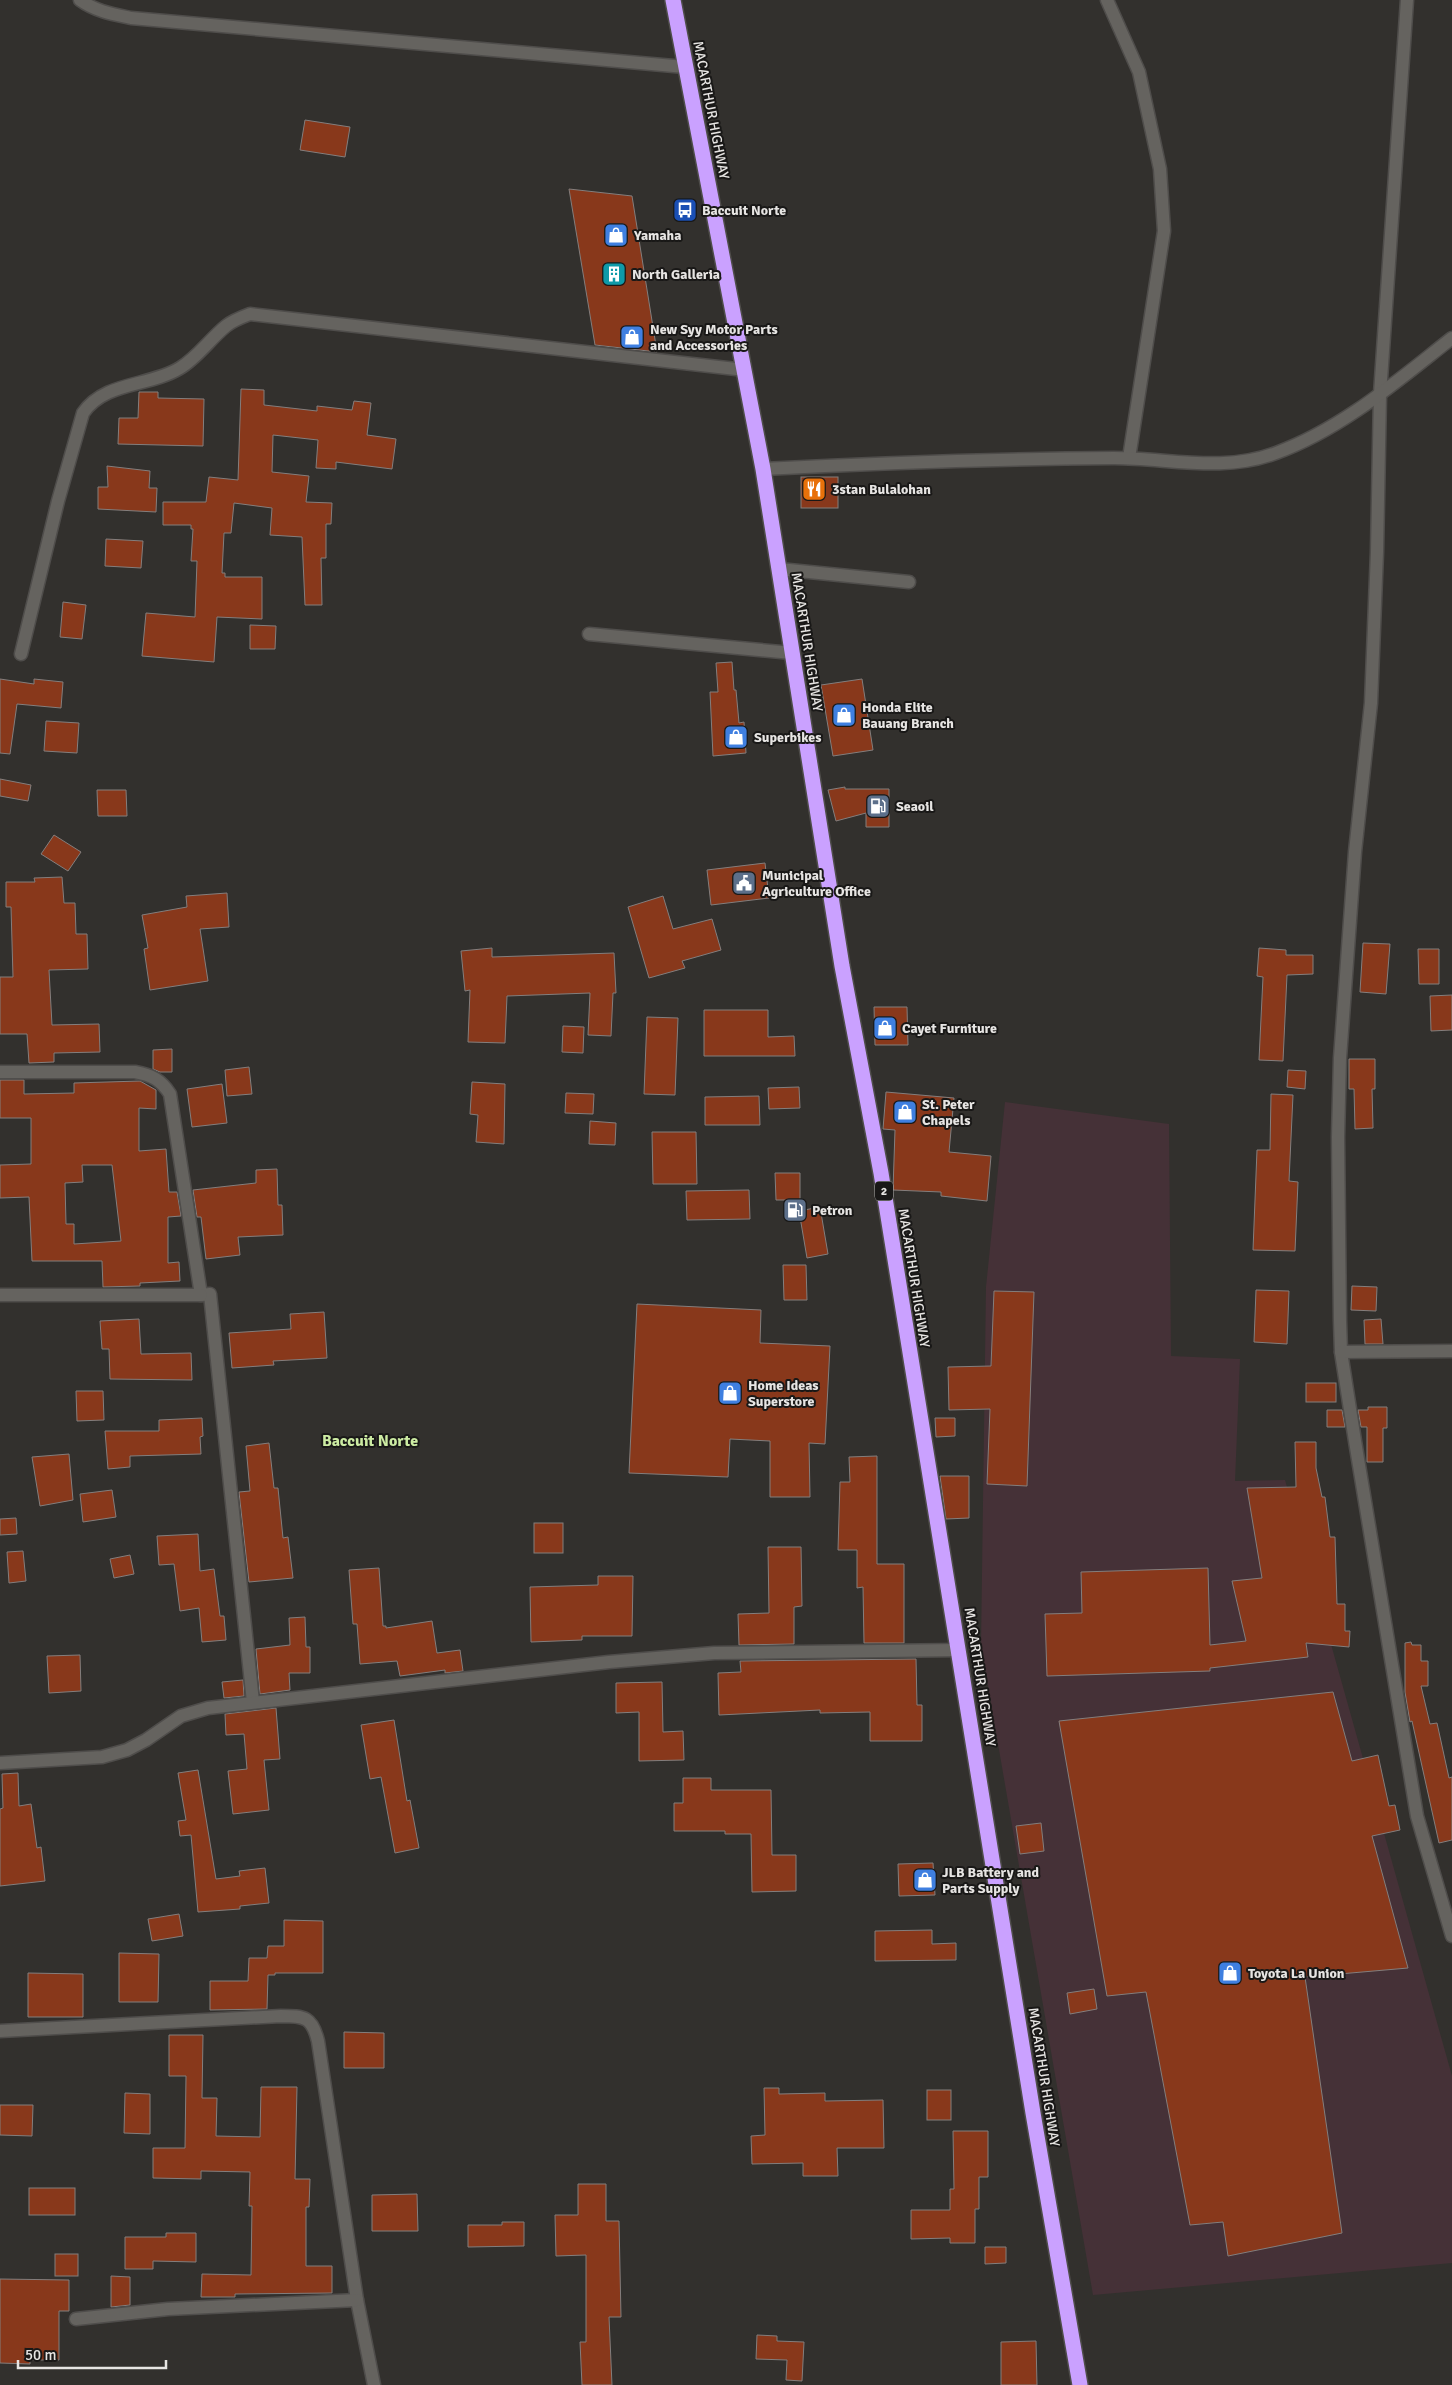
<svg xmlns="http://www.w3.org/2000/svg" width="1452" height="2385" viewBox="0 0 1452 2385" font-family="Signika,sans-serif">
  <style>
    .commercial { fill: #453137 }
    .building { fill: #88381b; stroke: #837e7d; fill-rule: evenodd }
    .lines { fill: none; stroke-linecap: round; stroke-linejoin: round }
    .minor-casing { stroke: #4f4d4b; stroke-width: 15 }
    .highway-casing { stroke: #4f4d4b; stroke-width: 18 }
    .minor { stroke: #65635f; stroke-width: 12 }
    .highway { stroke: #caa1ff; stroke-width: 15 }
    .labels { text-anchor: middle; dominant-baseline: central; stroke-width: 4; stroke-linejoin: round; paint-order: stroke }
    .shield { fill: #191817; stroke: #a9a8a6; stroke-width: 1 }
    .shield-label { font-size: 12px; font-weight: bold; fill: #e7e5e3 }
    .street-label { font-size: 14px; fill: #e7e5e3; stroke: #191817 }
    .poi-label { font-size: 14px; font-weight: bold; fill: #e7e5e3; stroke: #191817; text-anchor: start }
    .quarter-label { font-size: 16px; font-weight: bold; fill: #cdeca3; stroke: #191817 }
  </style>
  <rect width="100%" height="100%" fill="#32302d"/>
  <path class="commercial" d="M1005 1102 1169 1124 1171 1356 1240 1359 1235 1481 1285 1480 1452 2076V2263L1093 2295 981 1645 986 1287Z"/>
  <g class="building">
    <path d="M305 120 350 127 345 157 300 150Z"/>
    <path d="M569 189 632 196 657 352 595 345Z"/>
    <path d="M241 389 264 390V405L317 411V406L352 410 354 401 371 403 367 435 396 439 392 469 336 462V469L316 468 318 440 273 435 272 472 309 476 306 502 332 503 331 524H326V558H321L322 605H305L302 537 270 535 272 508 234 503 231 533H224L222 573H225V577H262V619L217 617 214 662 142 656 146 613 195 617 197 561H191L193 529H191V525H163V502H206L209 477 238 480Z"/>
    <path d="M139 392H158V398L204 399 203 446 118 444 119 418H138Z"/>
    <path d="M107 466 150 471 149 488H157L156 512 98 509V487H108Z"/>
    <rect x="801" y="477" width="37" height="31"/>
    <path d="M106 539 143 541 141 568 105 566Z"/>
    <path d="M63 602 86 605 82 639 60 637Z"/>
    <path d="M250 625 276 626 275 649H250Z"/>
    <path d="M732 662 734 690H736L739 723 744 722 746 753 713 756 710 692H718L716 663Z"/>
    <path d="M0 679 34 684V679L63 682 61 708 17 704 10 754 0 753Z"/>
    <path d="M862 679 873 750 833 756 821 685Z"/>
    <path d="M46 721 79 723 77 753 44 751Z"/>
    <path d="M0 779 31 785 28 801 0 796Z"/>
    <path d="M845 787V789H889V827H866V813L836 821 828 790Z"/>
    <path d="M97 790H126L127 816H98Z"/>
    <path d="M54 835 81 852 68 871 41 854Z"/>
    <path d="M765 863 769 898 711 905 707 870Z"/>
    <path d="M62 877 64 903H75L76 934H87L88 969 49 970 52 1025 99 1024 100 1052 54 1053V1062L29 1063 27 1034H0V977H13L11 907H6V882H35L34 878Z"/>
    <path d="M227 893 229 927 200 929 208 981 150 990 144 949 148 948 142 915 187 907 186 896Z"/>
    <path d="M663 896 673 929 712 919 721 950 682 961 685 968 649 978 628 907Z"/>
    <path d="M1363 943 1390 944 1386 994 1360 992Z"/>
    <path d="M492 948V957L614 953 616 993H613L611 1036 588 1035 590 993 507 996 505 1043 468 1042 470 990 465 991 461 951Z"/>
    <path d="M1259 948 1286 950V955H1313V974L1287 975 1283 1061 1259 1060 1263 977 1257 976Z"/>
    <path d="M1418 949H1439V984H1419Z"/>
    <path d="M1452 995V1030L1431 1031 1430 996Z"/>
    <path d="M874 1007H907L908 1045H875Z"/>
    <path d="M704 1010H768V1037L794 1036 795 1056H704Z"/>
    <path d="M647 1017 678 1018 675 1095 644 1094Z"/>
    <path d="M563 1026 584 1027 583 1053 562 1052Z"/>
    <path d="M172 1049V1072H160L153 1069V1050Z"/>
    <path d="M1349 1059H1375V1089H1372L1373 1128 1355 1129 1354 1089H1349Z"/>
    <path d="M249 1067 252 1094 227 1096 225 1070Z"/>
    <path d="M1288 1070 1306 1071 1305 1089 1287 1087Z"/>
    <path d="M0 1080H24V1094L74 1093V1083L140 1081 156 1090V1109L139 1108V1151L166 1149 169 1192H177L181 1216 168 1217V1263L179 1262 180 1281 140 1283V1286L103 1287 102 1261H32L29 1197 0 1198V1165L31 1164V1118H0ZM82 1165H112L121 1241 74 1244V1224H66L65 1183 83 1182Z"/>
    <path d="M472 1082 505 1084 504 1144 476 1142 478 1115 470 1114Z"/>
    <path d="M222 1084 227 1123 192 1127 187 1089Z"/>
    <path d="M799 1087 800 1108 769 1109 768 1088Z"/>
    <path d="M886 1092 954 1098 949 1152 991 1156 987 1201 941 1196V1192L893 1190 895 1130 883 1129Z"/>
    <path d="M566 1093 594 1094 593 1114 565 1113Z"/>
    <path d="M1271 1094 1293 1095 1289 1181 1298 1182 1295 1251 1253 1250 1257 1150H1270Z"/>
    <path d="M759 1096 760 1125H705V1097Z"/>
    <path d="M590 1121 616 1123 615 1145 589 1144Z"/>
    <path d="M652 1132H696L697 1184H653Z"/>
    <path d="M277 1169 278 1205H282L283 1235 238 1237 240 1255 206 1259 201 1217H197L193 1190 256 1183V1170Z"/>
    <path d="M775 1173H800V1200H776Z"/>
    <path d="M749 1190 750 1219 687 1220 686 1191Z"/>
    <path d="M820 1207 828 1254 807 1258 799 1211Z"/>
    <path d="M783 1265H806L807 1300H784Z"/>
    <path d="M1352 1286 1377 1287 1376 1311 1351 1310Z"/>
    <path d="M1256 1290 1289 1291 1287 1344 1254 1342Z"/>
    <path d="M994 1291 1034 1292 1027 1486 987 1484 990 1409 949 1410 948 1367 991 1366Z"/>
    <path d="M637 1304 761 1310 760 1343 830 1346 825 1444 809 1443 810 1497H770V1441L730 1439 728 1477 629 1473Z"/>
    <path d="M324 1312 327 1358 273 1361 274 1365 232 1368 229 1333 291 1329 290 1314Z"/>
    <path d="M139 1319 141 1354 191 1353 192 1380 110 1379 109 1349H102L100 1321Z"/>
    <path d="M1381 1319 1383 1344H1365L1364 1320Z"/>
    <rect x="1306" y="1383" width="30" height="19"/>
    <path d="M76 1391H103L104 1420 77 1421Z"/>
    <path d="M1368 1407H1387V1428H1383V1462H1367V1427H1361L1358 1410H1368Z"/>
    <path d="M1327 1410H1342L1345 1427H1327Z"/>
    <path d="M202 1418 203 1436 200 1437 201 1454 130 1456V1467L108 1469 105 1431H159V1420Z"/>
    <path d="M935 1418H955V1436L936 1437Z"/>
    <path d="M1295 1442H1316V1468L1322 1497H1325L1330 1537H1335L1337 1604H1345V1631H1350L1349 1647 1306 1643 1308 1657 1210 1668V1671L1047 1676 1045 1614 1082 1613 1081 1572 1208 1568 1210 1645 1246 1641 1232 1581 1262 1578 1247 1488 1296 1487Z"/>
    <path d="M269 1443 274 1488H278L283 1538 288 1537 293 1578 249 1582 239 1492 250 1491 246 1446Z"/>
    <path d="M69 1454 73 1500 40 1506 32 1457Z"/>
    <path d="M877 1456V1564H904V1643H864L863 1587 857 1588V1550H838L840 1482H850L849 1457Z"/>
    <path d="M940 1476H969V1518L946 1519Z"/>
    <path d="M112 1490 116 1517 83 1522 80 1494Z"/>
    <path d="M16 1518 17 1534 0 1535V1519Z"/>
    <rect x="534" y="1523" width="29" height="30"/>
    <path d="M198 1534 200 1571 214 1569 220 1616H224L226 1640 202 1642 199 1608 180 1611 174 1564 159 1565 157 1536Z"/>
    <path d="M768 1547H801L802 1606 794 1607V1644L739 1645 738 1614 769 1613Z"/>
    <path d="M23 1551 26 1581 9 1583 7 1552Z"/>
    <path d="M130 1555 134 1574 114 1578 110 1559Z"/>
    <path d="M379 1568 383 1626H386V1628L432 1621 437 1653 460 1650 463 1671 445 1673V1670L400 1676 397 1661 360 1664 357 1624H353L349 1570Z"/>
    <path d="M598 1576H633L632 1636H582V1640L531 1642 530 1587 598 1585Z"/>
    <path d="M305 1617 306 1647H310V1673H289L290 1690 260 1694 256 1649 290 1645 289 1618Z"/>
    <path d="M1411 1642 1412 1645H1421V1661H1428V1686H1421L1430 1724 1437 1723 1449 1778 1452 1777V1840L1439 1843 1412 1721 1410 1722 1405 1692V1643Z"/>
    <path d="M80 1655 81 1691 49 1693 47 1656Z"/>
    <path d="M916 1659 917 1705H922V1741H870V1712L820 1713V1710L719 1715 718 1673 741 1672 740 1661Z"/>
    <path d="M243 1680 244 1696 224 1698 222 1682Z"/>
    <path d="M662 1682 663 1732 683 1731 684 1760 639 1761V1712L616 1713V1683Z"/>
    <path d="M1333 1692 1352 1761 1378 1755 1389 1806 1395 1805 1400 1830 1372 1836 1408 1968 1305 1977 1342 2233 1228 2256 1223 2222 1190 2225 1146 1992 1107 1996 1059 1721Z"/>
    <path d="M276 1708 280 1759 264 1760 269 1810 233 1814 228 1771 247 1769 244 1734 226 1735 225 1714Z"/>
    <path d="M394 1720 407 1801 410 1800 419 1848 395 1853 381 1777 370 1779 361 1725Z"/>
    <path d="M198 1770 216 1879 240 1876 239 1871 265 1868 269 1903 240 1906V1909L198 1912 191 1835 180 1836 178 1821 186 1820 178 1773Z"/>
    <path d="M18 1773 19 1806 31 1804 37 1848 41 1847 45 1881 0 1886V1809L3 1808 2 1774Z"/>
    <path d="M683 1778H711V1790H771L772 1855H796V1891L752 1892 751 1834H725V1831H674V1803H683Z"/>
    <path d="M1041 1823 1044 1851 1020 1854 1016 1826Z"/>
    <path d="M933 1863 935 1895 899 1896 898 1864Z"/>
    <path d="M179 1914 183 1936 152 1941 148 1919Z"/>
    <path d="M284 1920 323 1921V1973H275V1975H268L267 2009 210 2010V1981H248L249 1958H267L268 1946H284Z"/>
    <path d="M932 1930V1944L956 1943V1960L875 1961V1931Z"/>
    <path d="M119 1953 159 1954 158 2002H119Z"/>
    <path d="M28 1973 83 1974V2017H28Z"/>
    <path d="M1094 1989 1097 2009 1070 2014 1067 1993Z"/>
    <path d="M344 2032 384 2033V2068H344Z"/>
    <path d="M169 2035H203L202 2098H217L216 2136 260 2137 261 2087H297L295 2179H310L309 2207H306V2266H332V2293L235 2294V2297H201L202 2274 251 2275 252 2206H249L250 2172 201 2171V2179L153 2178V2148H185L186 2076H169Z"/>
    <path d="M764 2088H779V2094L825 2093V2101L883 2100 884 2148H837L838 2176H803V2163L752 2164 751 2136 765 2135Z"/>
    <rect x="927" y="2090" width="24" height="30"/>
    <path d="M125 2093 150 2094V2134L124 2133Z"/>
    <path d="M0 2105H33L32 2136 0 2135Z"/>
    <path d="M953 2131H988V2177H979V2209H975V2243H950V2238L911 2239V2210H950V2189H954Z"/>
    <path d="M578 2184H606V2221H619L621 2317H609L612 2385H582L580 2342H586V2255L556 2256 555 2215H578Z"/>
    <rect x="29" y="2188" width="46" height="27"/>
    <path d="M417 2194 418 2231H372V2195Z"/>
    <path d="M502 2222H524V2246L468 2247V2225H502Z"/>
    <path d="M166 2233H196V2262L153 2261V2269H125V2237H166Z"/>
    <path d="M985 2247H1006V2263L985 2264Z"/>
    <rect x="55" y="2254" width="23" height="22"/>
    <path d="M111 2276 130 2277V2305L111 2307Z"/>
    <path d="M0 2279 69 2280V2311H59V2360H30V2364L0 2363Z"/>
    <path d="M757 2335 777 2336V2341L804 2342 802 2381 786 2380 787 2360 756 2359Z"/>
    <path d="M1036 2341 1037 2385H1001V2342Z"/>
  </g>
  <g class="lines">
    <g class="minor-casing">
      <g id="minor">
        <path d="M80 0C95 11 112 14 131 18L685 67"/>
        <path d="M1107 0 1139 72 1160 169 1164 231 1129 458"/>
        <path d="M1407 0 1380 394 1377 552 1371 703 1355 852 1340 1058 1338 1137 1340 1321 1341 1352 1355 1441 1417 1816 1452 1936"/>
        <path d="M763 469C880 463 997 459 1114 458 1168 458 1223 473 1276 453 1342 429 1397 381 1452 338"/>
        <path d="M779 569 909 582"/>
        <path d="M589 634 792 653"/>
        <path d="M21 654 58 501 83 413C105 381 149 387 180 368 197 358 210 339 226 326 232 321 242 317 250 314L745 370"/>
        <path d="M0 1072H135C152 1075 161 1080 170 1094L201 1295 210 1294 253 1702"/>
        <path d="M0 1295H201"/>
        <path d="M1341 1352 1452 1351"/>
        <path d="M0 1763 102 1757 127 1750 146 1740 181 1716 208 1708 609 1662 714 1653 959 1650"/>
        <path d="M0 2031 281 2016C305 2016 312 2017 318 2041L357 2300 374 2385"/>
        <path d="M76 2319 168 2309 357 2300"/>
      </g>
    </g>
    <g class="highway-casing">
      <path id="highway" d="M673 0 763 469 842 966 881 1173 1033 2113 1080 2385"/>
    </g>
    <use href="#minor" class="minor"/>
    <use href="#highway" class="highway"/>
  </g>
  <defs>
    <g id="bus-square" transform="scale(1.25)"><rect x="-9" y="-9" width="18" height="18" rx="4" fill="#1a4fb4" stroke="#191817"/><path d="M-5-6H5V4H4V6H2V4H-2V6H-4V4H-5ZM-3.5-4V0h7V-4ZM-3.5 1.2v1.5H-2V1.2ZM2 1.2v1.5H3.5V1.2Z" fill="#fff"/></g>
    <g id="shop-square" transform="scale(1.25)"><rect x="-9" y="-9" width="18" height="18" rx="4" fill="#3f7fe0" stroke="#191817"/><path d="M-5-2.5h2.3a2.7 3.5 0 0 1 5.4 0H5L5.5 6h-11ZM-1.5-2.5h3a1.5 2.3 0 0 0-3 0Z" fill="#fff"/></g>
    <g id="building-square" transform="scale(1.25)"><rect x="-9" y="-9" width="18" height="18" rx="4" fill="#0f9aa8" stroke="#191817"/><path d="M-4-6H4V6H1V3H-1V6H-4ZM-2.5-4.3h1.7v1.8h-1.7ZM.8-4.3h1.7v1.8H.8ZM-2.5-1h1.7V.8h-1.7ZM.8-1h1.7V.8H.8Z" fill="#fff"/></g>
    <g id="restaurant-square" transform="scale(1.25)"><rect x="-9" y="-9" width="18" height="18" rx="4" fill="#e8710a" stroke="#191817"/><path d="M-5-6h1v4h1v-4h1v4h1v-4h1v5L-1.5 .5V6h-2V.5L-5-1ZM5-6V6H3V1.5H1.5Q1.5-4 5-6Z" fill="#fff"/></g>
    <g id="fuel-square" transform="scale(1.25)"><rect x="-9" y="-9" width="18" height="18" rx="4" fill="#5c6f8a" stroke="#191817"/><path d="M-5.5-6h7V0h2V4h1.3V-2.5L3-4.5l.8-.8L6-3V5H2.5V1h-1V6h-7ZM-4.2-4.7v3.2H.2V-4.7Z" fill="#fff"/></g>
    <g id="civic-square" transform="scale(1.25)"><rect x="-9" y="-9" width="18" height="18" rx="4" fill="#5c6f8a" stroke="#191817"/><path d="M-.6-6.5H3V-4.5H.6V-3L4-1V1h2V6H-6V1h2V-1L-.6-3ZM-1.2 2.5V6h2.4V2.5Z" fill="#fff"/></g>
  </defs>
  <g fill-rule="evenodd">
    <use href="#bus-square" x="685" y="210"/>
    <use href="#shop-square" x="616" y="235"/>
    <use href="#building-square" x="614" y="274"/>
    <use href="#shop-square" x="632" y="337"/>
    <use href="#restaurant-square" x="814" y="489"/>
    <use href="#shop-square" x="844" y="715"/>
    <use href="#shop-square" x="736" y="737"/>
    <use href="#fuel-square" x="878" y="806"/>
    <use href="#civic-square" x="744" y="883"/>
    <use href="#shop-square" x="885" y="1028"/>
    <use href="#shop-square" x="905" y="1112"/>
    <use href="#fuel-square" x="795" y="1210"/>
    <use href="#shop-square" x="730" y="1393"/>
    <use href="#shop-square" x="925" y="1880"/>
    <use href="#shop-square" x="1230" y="1973"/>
  </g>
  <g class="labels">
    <rect class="shield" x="875" y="1181.5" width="18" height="19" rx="4"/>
    <g class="shield-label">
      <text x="884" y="1191">2</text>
    </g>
    <g class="street-label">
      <text transform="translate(711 110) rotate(79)">MACARTHUR HIGHWAY</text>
      <text transform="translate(807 642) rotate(81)">MACARTHUR HIGHWAY</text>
      <text transform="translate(914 1278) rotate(81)">MACARTHUR HIGHWAY</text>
      <text transform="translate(980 1677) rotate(81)">MACARTHUR HIGHWAY</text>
      <text transform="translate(1044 2077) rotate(81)">MACARTHUR HIGHWAY</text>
    </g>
    <g class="poi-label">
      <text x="702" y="210">Baccuit Norte</text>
      <text x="634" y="235">Yamaha</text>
      <text x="632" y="274">North Galleria</text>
      <text x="650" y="329">New Syy Motor Parts<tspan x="650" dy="16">and Accessories</tspan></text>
      <text x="832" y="489">3stan Bulalohan</text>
      <text x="862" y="707">Honda Elite<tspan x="862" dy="16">Bauang Branch</tspan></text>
      <text x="754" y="737">Superbikes</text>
      <text x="896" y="806">Seaoil</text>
      <text x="762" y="875">Municipal<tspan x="762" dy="16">Agriculture Office</tspan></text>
      <text x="902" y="1028">Cayet Furniture</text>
      <text x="922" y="1104">St. Peter<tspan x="922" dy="16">Chapels</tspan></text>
      <text x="812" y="1210">Petron</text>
      <text x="748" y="1385">Home Ideas<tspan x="748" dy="16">Superstore</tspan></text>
      <text x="942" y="1872">JLB Battery and<tspan x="942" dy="16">Parts Supply</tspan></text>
      <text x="1248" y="1973">Toyota La Union</text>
    </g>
    <g class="quarter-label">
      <text x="370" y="1441">Baccuit Norte</text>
    </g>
  </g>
  <path d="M18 2360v8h148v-8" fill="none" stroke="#e7e5e3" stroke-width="2.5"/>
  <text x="25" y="2360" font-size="15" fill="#e7e5e3" stroke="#191817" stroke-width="4" paint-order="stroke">50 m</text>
</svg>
